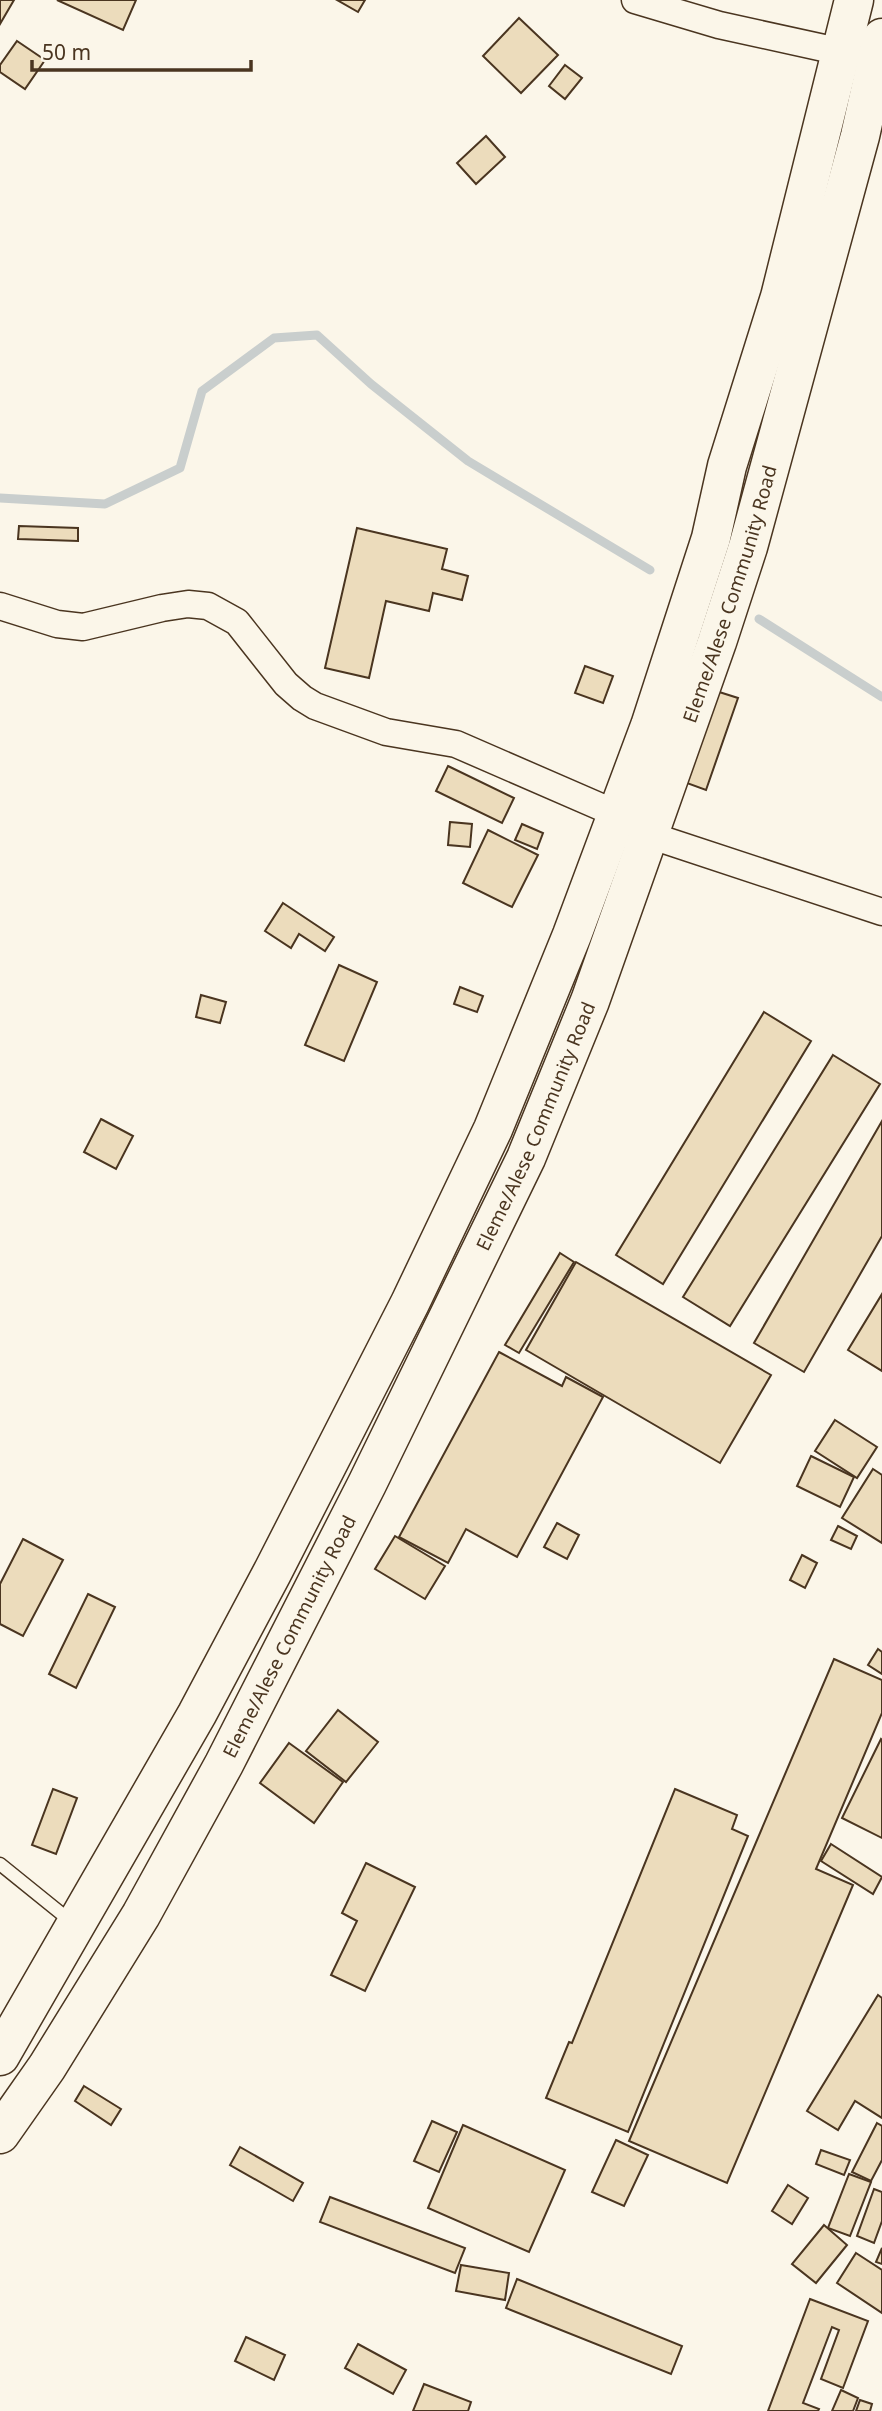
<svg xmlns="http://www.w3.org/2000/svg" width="882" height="2411" viewBox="0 0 882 2411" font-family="'Noto Sans',sans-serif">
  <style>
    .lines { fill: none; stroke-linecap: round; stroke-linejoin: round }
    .stream { stroke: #c9cecd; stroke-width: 9 }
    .building { fill: #ecdcbc; stroke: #4a3520; stroke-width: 2 }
    .service-casing { stroke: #4a3520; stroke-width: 15 }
    .minor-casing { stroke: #4a3520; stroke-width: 29 }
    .primary-casing { stroke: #4a3520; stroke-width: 41 }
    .service { stroke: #fbf6e9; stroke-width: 12 }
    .minor { stroke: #fbf6e9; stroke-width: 26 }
    .primary { stroke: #fbf6e9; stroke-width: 38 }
    .labels { text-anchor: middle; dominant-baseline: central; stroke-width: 5; stroke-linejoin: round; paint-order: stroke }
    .street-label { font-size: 19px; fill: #4a3520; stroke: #fbf6e9 }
  </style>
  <rect width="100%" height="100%" fill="#fbf6e9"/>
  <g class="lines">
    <g class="stream">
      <path d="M0 498 105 504 180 468 202 391 274 338 317 335 371 384 468 461 650 570"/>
      <path d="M759 619 882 697"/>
    </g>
  </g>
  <g class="building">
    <path d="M0 0H14L0 24Z"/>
    <path d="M57 0H136L123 30Z"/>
    <path d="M337 0H365L358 12Z"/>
    <path d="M519 18 558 55 521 93 483 56Z"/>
    <path d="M17 41 45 60 25 89 0 72V65Z"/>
    <path d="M565 65 582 78 565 99 549 86Z"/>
    <path d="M486 136 505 157 476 184 457 163Z"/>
    <path d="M19 526 78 528V541L18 539Z"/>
    <path d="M357 528 447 549 442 569 468 576 462 600 433 593 429 611 386 601 369 678 325 668Z"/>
    <path d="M585 666 613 676 603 703 575 693Z"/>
    <path d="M716 691 738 698 706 790 684 782Z"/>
    <path d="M448 766 514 798 502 823 436 791Z"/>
    <path d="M450 822 472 824 470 847 448 845Z"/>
    <path d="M522 824 543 833 537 849 515 840Z"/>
    <path d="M488 830 538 855 512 907 463 883Z"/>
    <path d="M283 903 334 937 325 951 299 934 291 948 265 931Z"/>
    <path d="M339 965 377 982 344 1061 305 1045Z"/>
    <path d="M460 987 483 996 477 1012 454 1004Z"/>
    <path d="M201 995 226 1002 220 1023 196 1017Z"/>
    <path d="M764 1012 811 1041 663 1284 616 1255Z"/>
    <path d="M833 1055 880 1084 730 1326 683 1297Z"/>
    <path d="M101 1119 133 1136 116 1169 84 1152Z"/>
    <path d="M882 1121V1236L804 1372 754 1343Z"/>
    <path d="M560 1253 574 1262 519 1353 505 1345Z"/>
    <path d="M576 1262 771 1375 720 1463 526 1350Z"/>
    <path d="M882 1294V1371L848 1350Z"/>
    <path d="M499 1352 562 1386 566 1377 603 1397 517 1557 466 1529 448 1563 399 1537Z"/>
    <path d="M835 1420 877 1447 857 1478 815 1451Z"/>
    <path d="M811 1456 854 1477 840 1507 797 1486Z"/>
    <path d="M873 1469 882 1475V1543L842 1518Z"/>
    <path d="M557 1523 579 1535 567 1559 544 1547Z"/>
    <path d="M838 1526 857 1536 851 1549 831 1540Z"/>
    <path d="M395 1536 445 1566 425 1599 375 1569Z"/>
    <path d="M23 1539 63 1560 23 1636 0 1624V1584Z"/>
    <path d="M802 1555 817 1563 805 1588 790 1580Z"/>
    <path d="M88 1594 115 1607 76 1688 49 1674Z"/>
    <path d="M878 1649 882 1652V1674L868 1665Z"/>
    <path d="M834 1659 882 1680V1713L816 1869 853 1885 727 2183 629 2141Z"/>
    <path d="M338 1710 378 1742 346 1782 306 1751Z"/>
    <path d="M881 1739 882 1740V1838L842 1818Z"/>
    <path d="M289 1743 343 1782 314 1823 260 1783Z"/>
    <path d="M53 1789 77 1798 56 1854 32 1845Z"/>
    <path d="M675 1789 737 1815 732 1829 748 1836 628 2132 546 2098 569 2042 572 2043Z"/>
    <path d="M831 1844 882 1877 873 1894 821 1861Z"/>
    <path d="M366 1863 415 1887 365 1991 331 1975 357 1921 342 1913Z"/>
    <path d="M878 1995 882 1998V2118L855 2101 838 2130 807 2111Z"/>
    <path d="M84 2086 121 2109 111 2125 75 2101Z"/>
    <path d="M432 2121 457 2132 439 2172 414 2161Z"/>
    <path d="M877 2123 882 2126V2160L871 2181 852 2172Z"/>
    <path d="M463 2125 565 2170 529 2252 428 2208Z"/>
    <path d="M616 2140 648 2155 624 2206 592 2192Z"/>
    <path d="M240 2147 303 2183 293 2201 230 2165Z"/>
    <path d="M821 2150 850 2160 844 2175 816 2164Z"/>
    <path d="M849 2174 871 2182 850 2236 828 2228Z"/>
    <path d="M788 2185 808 2198 792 2224 772 2211Z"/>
    <path d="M874 2189 882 2192V2221L874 2243 857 2236Z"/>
    <path d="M330 2197 465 2248 455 2273 320 2222Z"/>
    <path d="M824 2225 847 2245 816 2283 792 2264Z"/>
    <path d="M882 2248V2264L876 2262Z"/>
    <path d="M856 2253 882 2270V2313L837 2283Z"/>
    <path d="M461 2265 509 2273 505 2300 456 2291Z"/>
    <path d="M517 2279 682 2346 671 2374 506 2308Z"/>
    <path d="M810 2299 868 2321 843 2388 821 2379 839 2330 832 2327 803 2403 819 2409 818 2411H768Z"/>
    <path d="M246 2337 285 2355 274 2380 235 2361Z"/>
    <path d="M358 2344 406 2370 393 2394 345 2368Z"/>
    <path d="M424 2384 471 2402 468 2411H413Z"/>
    <path d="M841 2390 858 2398 853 2411H832Z"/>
    <path d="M860 2400 872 2404 870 2411H856Z"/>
  </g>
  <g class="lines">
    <g class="service-casing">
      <path id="service" d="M0 1864 73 1923"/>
    </g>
    <g class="minor-casing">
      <g id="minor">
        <path d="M635 0 719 25 842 52"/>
        <path d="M0 606 57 624 83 627 162 608 188 604 208 606 237 622 286 684 302 698 315 706 386 732 456 744 617 814"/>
        <path d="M649 835 882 912"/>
      </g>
    </g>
    <g class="primary-casing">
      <g id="primary">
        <path d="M0 2056 197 1714 272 1573 410 1303 493 1129 572 935 650 726 711 538 727 466 780 297 854 0"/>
        <path id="s1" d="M0 2134 47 2067 141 1915 224 1764 367 1484 526 1158 590 1001 717 642 748 547 860 136 882 38"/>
      </g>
    </g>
    <use href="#service" class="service"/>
    <use href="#minor" class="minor"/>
    <use href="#primary" class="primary"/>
  </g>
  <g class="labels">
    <g class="street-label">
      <text stroke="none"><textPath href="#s1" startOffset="1710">Eleme/Alese Community Road</textPath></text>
      <text stroke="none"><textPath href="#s1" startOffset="1143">Eleme/Alese Community Road</textPath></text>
      <text stroke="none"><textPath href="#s1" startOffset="576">Eleme/Alese Community Road</textPath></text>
    </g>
  </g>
  <path d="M32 60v10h219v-10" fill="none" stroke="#4a3520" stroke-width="3.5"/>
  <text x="42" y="60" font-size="21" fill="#4a3520" stroke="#fbf6e9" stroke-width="5" paint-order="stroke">50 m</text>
</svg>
